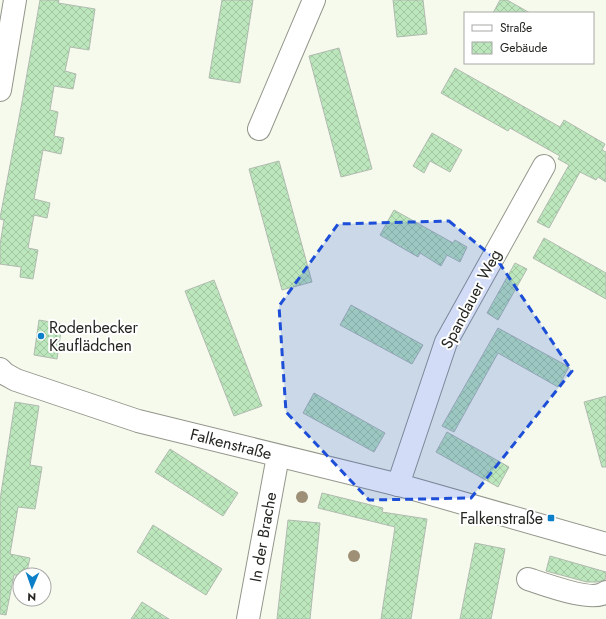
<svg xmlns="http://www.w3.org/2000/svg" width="606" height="619" viewBox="0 0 606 619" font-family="Jost,sans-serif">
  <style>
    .building { fill: url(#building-cross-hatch); stroke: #b1bab0 }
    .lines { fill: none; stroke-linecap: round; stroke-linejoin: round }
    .minor-casing { stroke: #93968b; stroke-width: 24 }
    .minor { stroke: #fff; stroke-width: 22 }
    .tree { fill: #9e9077 }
    .marked { fill: #1d4ed8; fill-opacity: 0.2; stroke: #1d4ed8; stroke-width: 3; stroke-dasharray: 8 5; stroke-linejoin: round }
    .poi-dot { fill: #0c7fc9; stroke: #fff; stroke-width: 1.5 }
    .labels { text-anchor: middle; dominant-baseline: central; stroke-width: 4; stroke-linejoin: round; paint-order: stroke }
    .street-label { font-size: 16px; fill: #242621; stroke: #fff }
    .poi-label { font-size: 16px; fill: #242621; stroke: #fff; text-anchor: start }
  </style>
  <defs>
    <pattern id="building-cross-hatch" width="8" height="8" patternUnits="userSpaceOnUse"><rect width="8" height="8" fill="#bce7bc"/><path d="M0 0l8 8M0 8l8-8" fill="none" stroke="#a1c6a1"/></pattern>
  </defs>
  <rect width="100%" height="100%" fill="#f6faed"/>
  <g class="building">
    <path d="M40 0H59L58 3 95 9 89 50 70 47 65 71 76 74 73 89 54 86 50 110 58 112 54 136 64 138 61 154 43 150 34 199 50 203 47 218 34 215 28 248 38 250 33 279 20 277 21 267 0 264V245L4 220 0 219V218L22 102Z"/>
    <path d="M222 0H253L240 83 209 78Z"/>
    <path d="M393 0H423L427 34 397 37Z"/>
    <path d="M500 0H507L530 13H493Z"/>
    <path d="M339 48 372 169 341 177 309 56Z"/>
    <path d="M455 68 560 127 564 120 605 144 602 150 606 152V182L598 177 596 180 580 172 549 228 537 222 569 165 558 159 560 156 510 128 508 131 441 93Z"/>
    <path d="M432 133 462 150 450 172 430 161 424 173 413 166Z"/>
    <path d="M279 161 312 282 282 290 249 169Z"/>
    <path d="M394 210 453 243 455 240 467 247 460 262 447 255 441 266 420 253 418 257 380 235Z"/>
    <path d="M544 238 606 273V299L533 258Z"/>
    <path d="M515 263 527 269 498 320 487 313Z"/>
    <path d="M214 280 262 406 234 416 185 291Z"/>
    <path d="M351 305 423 345 412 364 340 325Z"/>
    <path d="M39 320 62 324 57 359 34 355Z"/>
    <path d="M498 328 569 367 558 387 498 353 454 432 442 426Z"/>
    <path d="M314 393 385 433 374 452 303 413Z"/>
    <path d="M606 396V467H602L584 402Z"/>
    <path d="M15 402 39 406 30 465 42 467 35 509 18 507 10 554 30 558 26 575H14L6 615 0 614V500Z"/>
    <path d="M447 432 509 467 498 487 436 452Z"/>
    <path d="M170 449 238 493 223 516 155 472Z"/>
    <path d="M322 493 383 508 382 512 427 519 411 619H381L395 527 318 508Z"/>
    <path d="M288 520 320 523 310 619H277Z"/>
    <path d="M153 525 222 569 206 595 137 552Z"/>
    <path d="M475 543 505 549 491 619H460Z"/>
    <path d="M550 556 606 572 605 580 597 582H587L546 571Z"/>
    <path d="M142 602 169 619H131Z"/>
  </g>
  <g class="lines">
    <g class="minor-casing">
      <g id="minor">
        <path d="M0 90 15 0"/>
        <path d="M259 129 314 0"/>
        <path d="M0 369 5 374 16 380 138 421 403 486 606 544"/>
        <path d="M398 485 446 342 544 166"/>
        <path d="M528 579C544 584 593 603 606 592"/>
        <path d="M248 619 278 456"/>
      </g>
    </g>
    <use href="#minor" class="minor"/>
  </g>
  <g class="tree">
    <circle cx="302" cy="497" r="6"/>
    <circle cx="354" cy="556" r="6"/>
  </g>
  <path class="marked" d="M449 221 498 261 572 371 471 498 369 500 286 412 279 306 338 224Z"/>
  <g class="poi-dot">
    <circle cx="41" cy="336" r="4"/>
    <rect x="547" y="514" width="8" height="8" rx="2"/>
  </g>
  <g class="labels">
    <g class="street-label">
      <text transform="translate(471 299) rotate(-62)">Spandauer Weg</text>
      <text transform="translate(231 444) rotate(14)">Falkenstraße</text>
      <text transform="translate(263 537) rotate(-80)">In der Brache</text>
    </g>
    <g class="poi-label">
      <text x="49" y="327">Rodenbecker<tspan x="49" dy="18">Kauflädchen</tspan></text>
      <text x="543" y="518" text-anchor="end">Falkenstraße</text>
    </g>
  </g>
  <rect x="464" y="12" width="130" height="52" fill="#ffffff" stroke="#a7a8a6"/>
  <rect x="472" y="25" width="20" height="6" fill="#ffffff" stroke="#a7a8a6"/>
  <text x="500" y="32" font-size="12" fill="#242621">Straße</text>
  <rect x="472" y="42" width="20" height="12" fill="url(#building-cross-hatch)" stroke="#a7a8a6"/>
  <text x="500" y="52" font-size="12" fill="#242621">Gebäude</text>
  <g transform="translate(32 587) rotate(182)"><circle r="19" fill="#ffffff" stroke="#a7a8a6"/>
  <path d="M0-3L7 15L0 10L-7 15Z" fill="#0c7fc9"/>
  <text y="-6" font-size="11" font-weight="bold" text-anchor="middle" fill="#242621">N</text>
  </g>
</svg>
